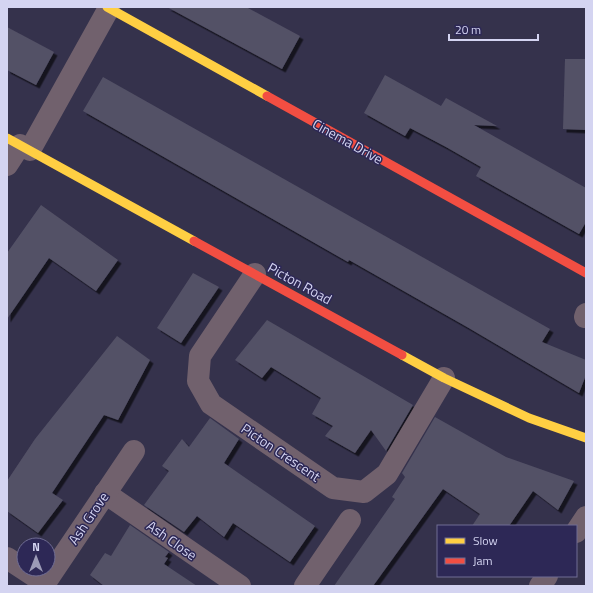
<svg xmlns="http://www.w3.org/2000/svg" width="593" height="593" viewBox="0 0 593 593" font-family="'Titillium Web',sans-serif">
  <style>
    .building { fill: #535166; filter: url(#shadow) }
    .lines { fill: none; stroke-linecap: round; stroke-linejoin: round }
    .street { stroke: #71616d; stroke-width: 22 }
    .slow { stroke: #ffcf43; stroke-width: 9 }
    .jam { stroke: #f24e42; stroke-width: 9 }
    .labels { text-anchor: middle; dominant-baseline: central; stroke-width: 3; stroke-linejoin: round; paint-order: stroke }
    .street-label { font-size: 14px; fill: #d4d4f1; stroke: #2d2856 }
  </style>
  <defs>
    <filter id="shadow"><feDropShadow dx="3.5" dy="3.5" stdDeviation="0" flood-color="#0009"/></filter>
  </defs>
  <rect width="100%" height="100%" fill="#35324c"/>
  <g class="building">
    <path d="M167 7H246L300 36 282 69Z"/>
    <path d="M7 27 54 52 36 85 7 70Z"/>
    <path d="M565 59H586V130L563 129Z"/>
    <path d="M385 75 441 106 446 98 497 126 474 125 586 188V222L579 234 476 176 481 167 446 147 410 128 405 136 364 113Z"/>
    <path d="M103 77 550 329 542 342 586 360V375L579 393 467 327 349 260 348 262 83 111Z"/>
    <path d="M41 205 118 260 96 291 49 258 7 319V253Z"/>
    <path d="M193 273 219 287 181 343 157 328Z"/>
    <path d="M267 320 413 405 386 451 371 430 355 453 325 436 333 426 312 414 321 398 271 367 262 378 235 360Z"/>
    <path d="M117 336 150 360 118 420 104 415 52 493 63 500 38 533 7 511V481L35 439Z"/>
    <path d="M435 417 506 457 574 481 558 510 533 491 509 526H472L480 514 443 489 373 586H334L395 499 392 497 405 477 402 473Z"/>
    <path d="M210 418 239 439 224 463 315 526 290 562 233 523 224 537 197 516 184 532 144 505 169 471 162 466 182 439 189 447Z"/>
    <path d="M130 525 169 552 165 557 168 558 164 564 197 586H104L90 575 105 553 111 556Z"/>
  </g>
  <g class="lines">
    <g class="street">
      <path d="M30 150 109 8"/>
      <path d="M7 165 20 145"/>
      <path d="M255 274 200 356 198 381 211 404 333 488 364 492 387 474 444 378"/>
      <path d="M585 317 586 314"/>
      <path d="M105 493 240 586"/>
      <path d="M576 532 586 517"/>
      <path d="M7 558 45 583"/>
      <path d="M43 586 134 451"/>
      <path d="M305 586 350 520"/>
      <path d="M540 586 547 576"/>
    </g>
    <g class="slow">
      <path d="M107 7 267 96"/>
      <path d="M7 138 194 241"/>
      <path d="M402 355 444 378 529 418 586 438"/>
    </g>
    <g class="jam">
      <path d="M267 96 586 273"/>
      <path d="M194 241 402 355"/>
    </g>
  </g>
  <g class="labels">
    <g class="street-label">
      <text transform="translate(348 141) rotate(29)">Cinema Drive</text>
      <text transform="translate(300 283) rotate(29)">Picton Road</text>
      <text transform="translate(281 452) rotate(34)">Picton Crescent</text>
      <text transform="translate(88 518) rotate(-56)">Ash Grove</text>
      <text transform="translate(172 540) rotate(35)">Ash Close</text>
    </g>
  </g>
  <rect width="593" height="593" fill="none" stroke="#d4d4f1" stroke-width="16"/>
  <rect x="437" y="525" width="140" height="52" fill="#2d2856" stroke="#706d94"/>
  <rect x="445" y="538" width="20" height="6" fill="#ffcf43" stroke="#706d94"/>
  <text x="473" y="545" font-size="12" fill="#d4d4f1">Slow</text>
  <rect x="445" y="558" width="20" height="6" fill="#f24e42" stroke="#706d94"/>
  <text x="473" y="565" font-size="12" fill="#d4d4f1">Jam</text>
  <g transform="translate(36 557)"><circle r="19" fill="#2d2856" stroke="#706d94"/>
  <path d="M0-3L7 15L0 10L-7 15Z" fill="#9c9bb7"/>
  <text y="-6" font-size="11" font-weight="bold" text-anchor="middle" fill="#d4d4f1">N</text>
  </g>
  <path d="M449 34v6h89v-6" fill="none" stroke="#d4d4f1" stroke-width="2"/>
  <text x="455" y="34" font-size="12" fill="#d4d4f1" stroke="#2d2856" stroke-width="3" paint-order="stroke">20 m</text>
</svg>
